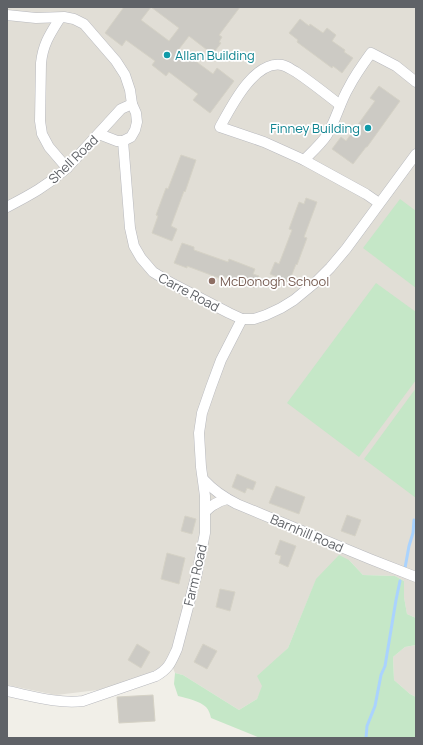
<svg xmlns="http://www.w3.org/2000/svg" width="423" height="745" viewBox="0 0 423 745" font-family="Manrope,sans-serif">
  <style>
    .education { fill: #e1ded6 }
    .green { fill: #c5e7c7 }
    .lines { fill: none; stroke-linecap: round; stroke-linejoin: round }
    .stream { stroke: #aad3fe; stroke-width: 3 }
    .building { fill: #cccac4; stroke: #d5d2c6; fill-rule: evenodd }
    .minor-casing { stroke: #b8b9be; stroke-width: 11 }
    .minor { stroke: #fff; stroke-width: 10 }
    .culture-dot { fill: #0f9aa8; stroke: #fff; stroke-width: 1.5 }
    .education-dot { fill: #8d6e63; stroke: #fff; stroke-width: 1.5 }
    .labels { text-anchor: middle; dominant-baseline: central; stroke-width: 3.5; stroke-linejoin: round; paint-order: stroke }
    .culture-label { font-size: 13px; fill: #0d838f; stroke: #fff; text-anchor: start }
    .street-label { font-size: 13px; fill: #5f6267; stroke: #fff }
    .education-label { font-size: 13px; fill: #785e54; stroke: #fff; text-anchor: start }
  </style>
  <rect width="100%" height="100%" fill="#f1efe8"/>
  <g class="education">
    <path d="M7 7H416V618L407 614 404 597V581L395 576 363 575 349 560 316 580 288 648 275 661 257 699 239 710 183 675 175 673 171 663 168 659 158 669 135 679 98 690 56 695 7 685Z"/>
    <path d="M416 645V697L410 694 394 680 393 657 405 647Z"/>
  </g>
  <g class="green">
    <path d="M400 199 416 211V288L363 248Z"/>
    <path d="M376 283 416 312V380L359 457 287 403Z"/>
    <path d="M416 388V498L364 459Z"/>
    <path d="M339 555 349 560 363 575 395 576 404 581V597L407 614 416 618V645L405 647 393 657 394 680 410 694 416 697V738H260L211 718C210 714 209 710 206 707 200 701 186 698 178 696L174 684 175 673 183 675 239 710 257 699 262 686 257 676 288 648 316 579Z"/>
  </g>
  <g class="lines">
    <g class="stream">
      <path d="M405 568 409 546 413 533 414 520"/>
      <path d="M366 738 367 726 375 706 381 675 385 666 396 600 400 581"/>
    </g>
  </g>
  <g class="building">
    <path d="M124 7H240L219 35 222 37 219 42 221 43 215 51 213 49 211 53 189 36 179 49 213 74 217 68 234 81 210 113 193 100 198 94 169 72 166 76 152 65 155 61 126 40 122 46 105 33ZM151 7 179 28 169 41 141 20Z"/>
    <path d="M300 19 309 26 310 24 323 33 327 28 336 35 332 41 345 50 344 52 353 58 342 73 333 66 332 68 297 42 298 40 289 33Z"/>
    <path d="M379 86 400 101 367 147H366L353 164 332 149 341 137 346 141 375 101 370 98Z"/>
    <path d="M181 155 196 160 185 192 184 191 171 226 177 229 172 241 152 233 158 216 156 215 166 188 168 189Z"/>
    <path d="M306 198 317 202 304 237 307 238 297 265 296 264 289 282 270 274 275 262 279 264 292 230 289 229 299 202 304 204Z"/>
    <path d="M182 243 194 247V250L228 262 229 259 255 269 253 274 259 276 255 288 220 275 219 278 187 266V268L174 263Z"/>
    <path d="M237 474 256 482 253 490 247 488 245 493 232 487Z"/>
    <path d="M276 486 305 497 299 514 269 503Z"/>
    <path d="M347 515 361 520 355 536 341 531Z"/>
    <path d="M185 516 196 519 192 534 181 531Z"/>
    <path d="M280 540 296 546 288 567 279 563 281 556 275 554Z"/>
    <path d="M167 553 185 558 179 584 161 579Z"/>
    <path d="M220 589 235 592 230 611 216 607Z"/>
    <path d="M137 644 150 652 141 668 128 660Z"/>
    <path d="M203 644 217 651 207 669 194 662Z"/>
    <path d="M153 695 155 721 119 723 117 697Z"/>
  </g>
  <g class="lines">
    <g class="minor-casing">
      <g id="minor">
        <path d="M7 15 36 18 64 17 74 19 84 24 116 61 125 75 130 90 132 104 136 113 137 122 135 130 131 137 123 141H117L99 134"/>
        <path d="M60 18C50 34 43 44 41 63L40 121 42 134 49 147 67 168"/>
        <path d="M340 105C326 94 311 82 296 72 292 70 287 66 282 65 254 60 231 107 220 127L264 142 304 160 366 194 379 203"/>
        <path d="M123 141 130 228 134 246 141 258 153 272 171 283 229 313 242 319H254L266 315 281 308 294 300 317 281 330 268 346 249 416 154"/>
        <path d="M304 160C312 152 321 144 327 135 336 120 340 102 349 87 355 75 363 64 371 53L396 66 416 82"/>
        <path d="M7 207C30 195 47 186 67 168L121 109 132 104"/>
        <path d="M204 480C214 491 223 497 237 504L370 559 416 577"/>
        <path d="M206 511C212 505 218 501 227 499"/>
        <path d="M7 691C32 696 58 704 83 701L156 676C169 669 171 662 177 649L197 573 205 533V496L201 467 199 433 202 413 211 387 221 360 242 319"/>
      </g>
    </g>
    <use href="#minor" class="minor"/>
  </g>
  <g class="culture-dot">
    <circle cx="167" cy="55" r="4"/>
    <circle cx="368" cy="128" r="4"/>
  </g>
  <circle class="education-dot" cx="212" cy="281" r="4"/>
  <g class="labels">
    <g class="culture-label">
      <text x="175" y="55">Allan Building</text>
      <text x="360" y="128" text-anchor="end">Finney Building</text>
    </g>
    <g class="street-label">
      <text transform="translate(73 159) rotate(-44)">Shell Road</text>
      <text transform="translate(189 292) rotate(28)">Carre Road</text>
      <text transform="translate(307 533) rotate(23)">Barnhill Road</text>
      <text transform="translate(195 575) rotate(-77)">Farm Road</text>
    </g>
    <g class="education-label">
      <text x="220" y="281">McDonogh School</text>
    </g>
  </g>
  <rect width="423" height="745" fill="none" stroke="#5f6267" stroke-width="16"/>
</svg>
